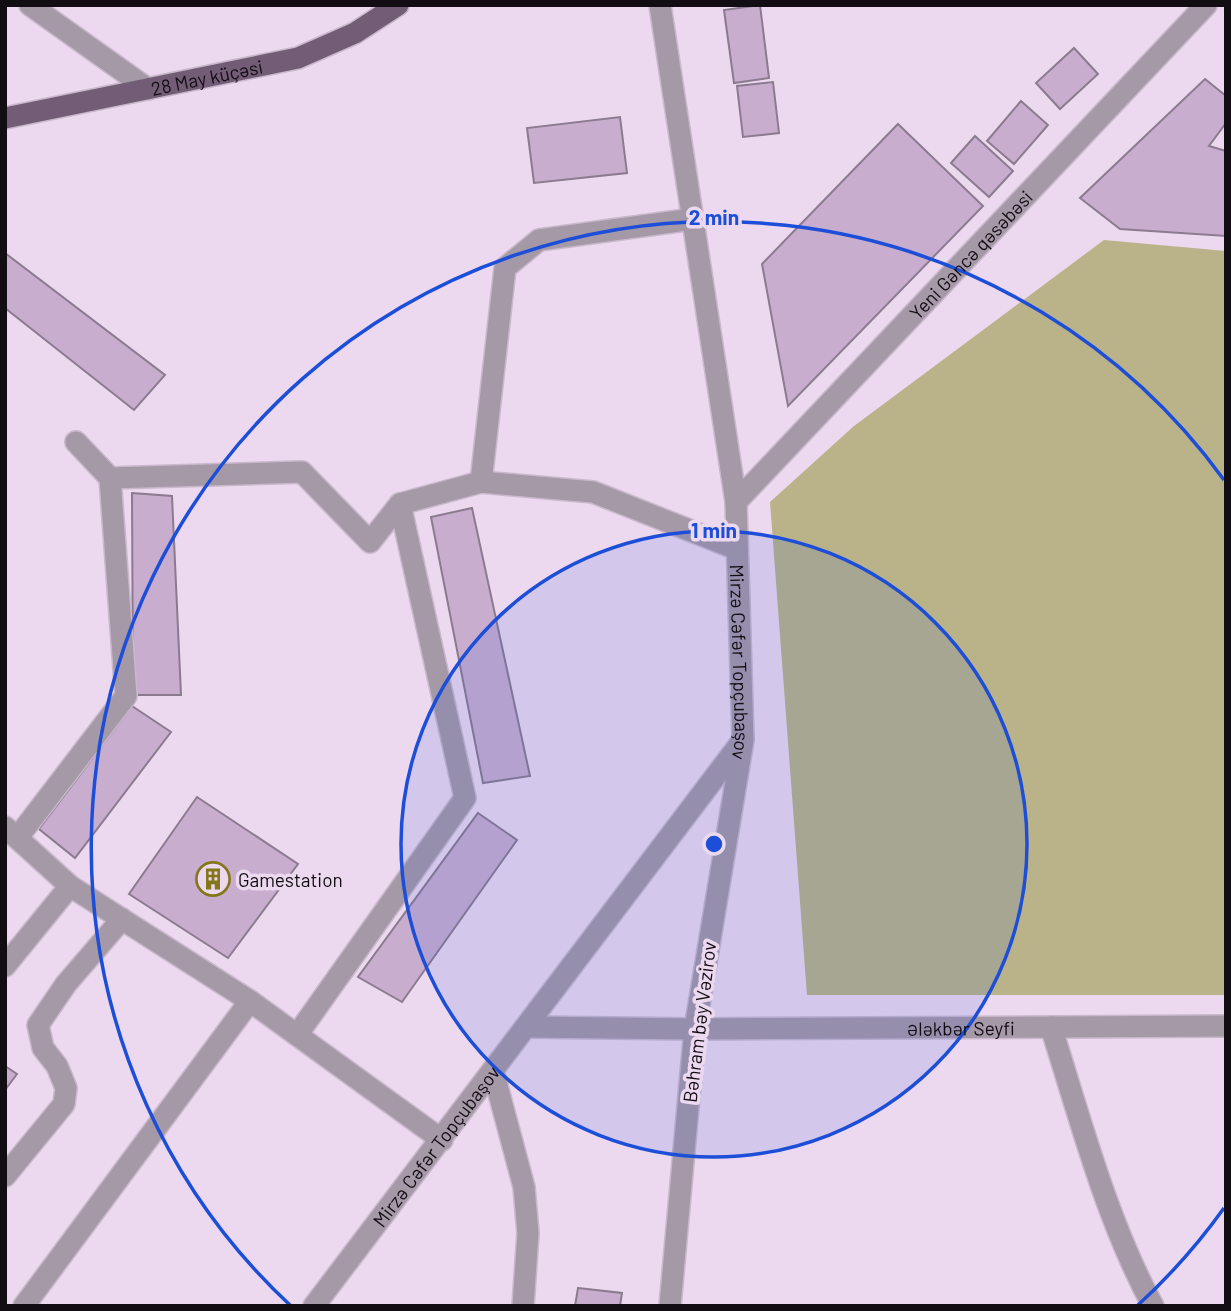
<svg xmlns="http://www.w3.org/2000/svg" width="1231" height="1311" viewBox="0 0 1231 1311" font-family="Barlow,sans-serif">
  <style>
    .forest { fill: #bab389 }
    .building { fill: #c9adcf; stroke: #8b7b8f; stroke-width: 2 }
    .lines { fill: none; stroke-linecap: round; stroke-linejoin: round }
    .minor-casing { stroke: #c9b8cc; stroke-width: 24 }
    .major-casing { stroke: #c9b8cc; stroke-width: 24 }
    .minor { stroke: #a598a7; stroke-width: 21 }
    .major { stroke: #725c76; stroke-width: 21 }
    .ring { fill: none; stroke: #1d4ed8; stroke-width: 3.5 }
    .labels { text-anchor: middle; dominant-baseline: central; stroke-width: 7; stroke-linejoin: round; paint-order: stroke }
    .street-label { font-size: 19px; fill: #120c13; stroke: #ecd9ef }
    .poi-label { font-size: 19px; fill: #120c13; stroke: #ecd9ef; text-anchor: start }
    .centre { fill: #1d4ed8; stroke: #ecd9ef; stroke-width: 3.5 }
    .ring-label { font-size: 21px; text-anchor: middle; font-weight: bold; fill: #1d4ed8; stroke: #ecd9ef; stroke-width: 7; stroke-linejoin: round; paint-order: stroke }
  </style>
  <rect width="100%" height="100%" fill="#ecd9ef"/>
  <path class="forest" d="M1104 240 1226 251V995H807L770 502 854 426Z"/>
  <g class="building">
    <path d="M760 5 769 78 734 83 724 10Z"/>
    <path d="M1074 48 1098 74 1060 109 1036 83Z"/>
    <path d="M1205 79 1226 96V123L1209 146 1226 151V236L1120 229 1080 198Z"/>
    <path d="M773 82 779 133 743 137 737 86Z"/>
    <path d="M1021 101 1048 125 1014 164 987 141Z"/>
    <path d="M620 117 627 173 534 183 527 128Z"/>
    <path d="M898 124 983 206 788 406 762 264Z"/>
    <path d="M975 136 1013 171 989 197 951 163Z"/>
    <path d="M5 253 165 375 134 410 5 308Z"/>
    <path d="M132 493 172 496 181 695H133Z"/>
    <path d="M472 508 530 776 483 783 431 517Z"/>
    <path d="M132 706 171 732 75 858 39 829Z"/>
    <path d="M197 797 298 864 228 958 129 894Z"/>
    <path d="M478 813 517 840 402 1002 358 977Z"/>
    <path d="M5 1066 17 1074 5 1090Z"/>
    <path d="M578 1288 622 1293 620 1306H575Z"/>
  </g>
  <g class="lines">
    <g class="minor-casing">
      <g id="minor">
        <path d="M30 5 148 89"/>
        <path id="s1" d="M660 5 736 502 743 740 695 1029 670 1306"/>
        <path d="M693 219 539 240 505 268 481 482 593 492 737 549"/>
        <path d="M110 478 302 472 370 542 400 504"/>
        <path id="s2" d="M736 502 1206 5"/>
        <path d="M5 827 70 886 250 1001 442 1140"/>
        <path d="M18 837 126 696 110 478 76 442"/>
        <path d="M5 966 70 886"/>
        <path id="s3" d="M527 1027 695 1029 1226 1026"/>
        <path d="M1051 1027C1081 1121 1106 1219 1153 1306"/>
        <path d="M297 1035 465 798 400 504 481 482"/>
        <path d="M493 1071 524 1187 528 1233 523 1306"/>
        <path d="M5 1176 64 1104 66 1088 57 1066 43 1048 38 1025 66 984 122 919"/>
        <path d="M24 1306 250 1001"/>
        <path id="s4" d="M314 1306 740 744"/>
      </g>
    </g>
    <g class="major-casing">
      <g id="major">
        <path id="s5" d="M5 118 298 58 355 33 398 5"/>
      </g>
    </g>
    <use href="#minor" class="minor"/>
    <use href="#major" class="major"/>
  </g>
  <circle cx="714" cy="844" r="313" fill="#1d4ed8" fill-opacity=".12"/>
  <g class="ring">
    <circle cx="714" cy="844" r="313"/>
    <path d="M1224 1208A626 626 0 0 1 1137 1306M291 1306A626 626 0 1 1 1224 480"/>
  </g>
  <defs>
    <g id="building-ring" transform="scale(1.75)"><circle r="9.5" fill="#ecd9ef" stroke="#84761a" stroke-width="1.5"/><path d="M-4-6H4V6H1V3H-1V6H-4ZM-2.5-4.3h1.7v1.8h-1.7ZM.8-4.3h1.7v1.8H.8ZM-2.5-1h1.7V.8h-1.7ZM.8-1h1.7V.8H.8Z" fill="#84761a"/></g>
  </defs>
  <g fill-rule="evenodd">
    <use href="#building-ring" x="213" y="879"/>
  </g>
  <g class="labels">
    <g class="street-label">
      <text stroke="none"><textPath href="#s5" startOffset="206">28 May küçəsi</textPath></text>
      <text stroke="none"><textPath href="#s2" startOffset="341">Yeni Gəncə qəsəbəsi</textPath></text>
      <text stroke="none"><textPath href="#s1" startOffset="663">Mirzə Cəfər Topçubaşov</textPath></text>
      <text transform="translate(699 1022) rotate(-83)">Bəhram bəy Vəzirov</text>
      <text stroke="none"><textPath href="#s3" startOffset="434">Ələkbər Seyfi</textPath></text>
      <text stroke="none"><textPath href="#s4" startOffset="201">Mirzə Cəfər Topçubaşov</textPath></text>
    </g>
    <g class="poi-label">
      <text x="238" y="879">Gamestation</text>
    </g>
  </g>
  <circle cx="714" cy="844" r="10" class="centre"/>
  <g class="ring-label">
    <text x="714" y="225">2 min</text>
    <text x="714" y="538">1 min</text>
  </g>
  <rect width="1231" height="1311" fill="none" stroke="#120c13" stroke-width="14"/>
</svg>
